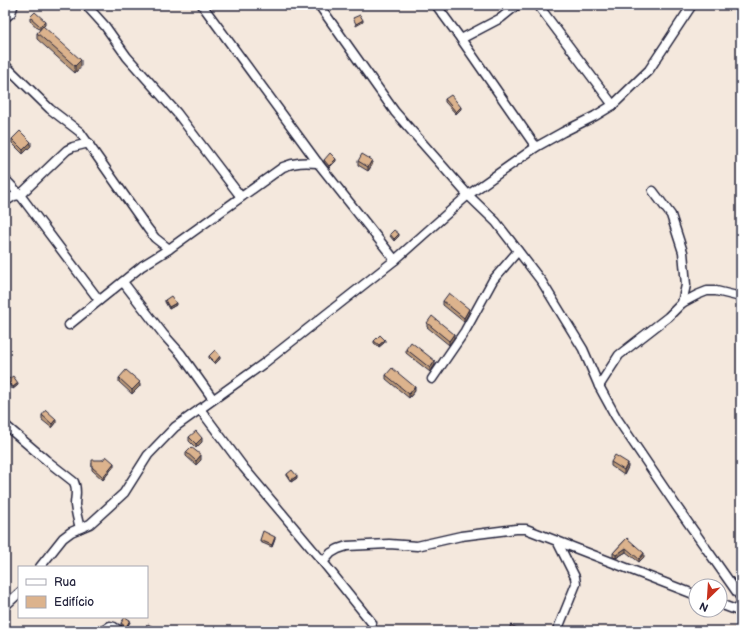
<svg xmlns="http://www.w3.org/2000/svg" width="746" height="636" viewBox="0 0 746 636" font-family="'Balsamiq Sans',sans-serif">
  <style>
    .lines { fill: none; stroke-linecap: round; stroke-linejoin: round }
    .minor-casing { stroke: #22223b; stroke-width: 11 }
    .minor { stroke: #fff; stroke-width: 8 }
    .wall { fill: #bd9a79; stroke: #22223b }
    .shaded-wall { fill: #9a7d63; stroke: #22223b }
    .building { fill: #dcb38d; stroke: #22223b }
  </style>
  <rect width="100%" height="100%" fill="#f4e8dd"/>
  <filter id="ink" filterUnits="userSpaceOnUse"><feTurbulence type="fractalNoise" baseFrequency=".025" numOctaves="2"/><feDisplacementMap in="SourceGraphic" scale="8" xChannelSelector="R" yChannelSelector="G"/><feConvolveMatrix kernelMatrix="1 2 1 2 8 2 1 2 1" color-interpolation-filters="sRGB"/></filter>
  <g filter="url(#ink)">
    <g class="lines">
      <g class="minor-casing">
        <g id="minor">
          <path d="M86 5 105 26 127 57 177 113 241 197"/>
          <path d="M202 5 318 163 395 260"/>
          <path d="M319 5 395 112 468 195 496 222 542 282 583 349 599 386 616 417 677 507 741 598"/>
          <path d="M436 5 461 39 536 147"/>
          <path d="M538 5 613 105"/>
          <path d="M5 18 11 13 13 7 12 5"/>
          <path d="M461 39 501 18 517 5"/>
          <path d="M5 65 50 109 80 132 148 229 155 238 169 249"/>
          <path d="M5 179 20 195 99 300"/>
          <path d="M653 191 671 215 683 252 686 285 682 303"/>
          <path d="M5 202 14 196 20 195 67 150 73 147 89 143"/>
          <path d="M123 282 164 335 181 354 213 399"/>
          <path d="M69 325 142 266 169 249 283 167C295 162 305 162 318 163"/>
          <path d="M432 379 465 331 493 280 518 251"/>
          <path d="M599 386 619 355 668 317 682 303 697 295 707 291H716L741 297"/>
          <path d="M200 409 244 468 323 562 372 623"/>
          <path d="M5 425 46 460 74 482C78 490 75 497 75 505 76 513 78 521 80 528"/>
          <path d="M323 562 331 553 338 549 347 546 389 544 417 546 461 536 516 529H526L696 595"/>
          <path d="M40 567 63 538 71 532 90 524 124 493 148 455 175 427 263 364 395 260 468 195 536 147 563 132 595 116 613 105 649 70 692 5"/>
          <path d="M720 604 741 612"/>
          <path d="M5 606 19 593"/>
          <path d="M103 631 110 626 114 627 120 631"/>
          <path d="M557 631 576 584 575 577 557 541"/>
        </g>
      </g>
      <use href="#minor" class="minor"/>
    </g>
    <g class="wall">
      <path d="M30 17 45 25 43 27 81 66 75 73 37 39V33L40 30 30 21Z"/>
      <path d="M445 99 461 109 456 114 445 102Z"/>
      <path d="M12 139 31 146 23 154 12 143Z"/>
      <path d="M324 160 336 161 329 168 324 162Z"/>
      <path d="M358 161 372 165 368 171 358 165Z"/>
      <path d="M390 234 399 236 394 241 390 236Z"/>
      <path d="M165 300 176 305 169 309 165 302Z"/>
      <path d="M443 301 469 313 464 322 443 305Z"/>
      <path d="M427 323 454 338 449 345 427 327Z"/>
      <path d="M374 341 385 342 379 347 374 343Z"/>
      <path d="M406 349 435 365 430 372 406 353Z"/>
      <path d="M209 356 220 359 215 364 209 358Z"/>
      <path d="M386 375 415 391 409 398 386 379Z"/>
      <path d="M119 378 140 386 132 394 119 382Z"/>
      <path d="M7 380 18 385 13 389 7 382Z"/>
      <path d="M42 415 56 423 52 428 42 420Z"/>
      <path d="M189 437 202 442 196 448 189 441Z"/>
      <path d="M186 452 201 460 196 465 186 456Z"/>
      <path d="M103 460 114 466 103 480 92 470V463Z"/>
      <path d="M611 462 628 467 624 475 611 466Z"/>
      <path d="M287 474 297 478 291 482 287 476Z"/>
      <path d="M627 538 644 557 639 562 626 552 616 558 613 557V553Z"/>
      <path d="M275 539 272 547 260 542V540Z"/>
      <path d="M130 622 126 629 121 625V623Z"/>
    </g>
    <g class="shaded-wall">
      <path d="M363 20V22L356 26V24Z"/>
      <path d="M45 21V25L40 30V26Z"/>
      <path d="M81 60V66L75 73V66Z"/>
      <path d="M461 107V109L456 114V112Z"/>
      <path d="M31 142V146L23 154V150Z"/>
      <path d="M336 159V161L329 168V166Z"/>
      <path d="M372 160V165L368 171V167Z"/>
      <path d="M399 234V236L394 241V239Z"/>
      <path d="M176 303V305L169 309V307Z"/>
      <path d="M469 309V313L464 322V318Z"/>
      <path d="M454 334V338L449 345V341Z"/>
      <path d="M385 340V342L379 347V345Z"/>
      <path d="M220 356V359L215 364V362Z"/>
      <path d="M435 361V365L430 372V368Z"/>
      <path d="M140 382V386L132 394V390Z"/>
      <path d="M18 383V385L13 389V387Z"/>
      <path d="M415 387V391L409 398V394Z"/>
      <path d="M56 419V423L52 428V424Z"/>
      <path d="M202 438V442L196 448V444Z"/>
      <path d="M201 455V460L196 465V461Z"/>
      <path d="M114 463V466L103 480V477Z"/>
      <path d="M628 463V467L624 475V470Z"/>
      <path d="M297 476V478L291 482V480Z"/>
      <path d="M275 537V539L272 547V545Z"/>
      <path d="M626 548V552L616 558V555Z"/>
      <path d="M644 553V557L639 562V559Z"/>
      <path d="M130 620V622L126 629V627Z"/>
    </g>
    <g class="building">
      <path d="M35 12 45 21 40 26 30 17Z"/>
      <path d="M360 15 363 20 356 24 353 18Z"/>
      <path d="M43 26 81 60 75 66 37 33Z"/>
      <path d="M451 95 461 107 456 112 445 99Z"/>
      <path d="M20 131 31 142 23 150 12 139Z"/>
      <path d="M330 153 336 159 329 166 324 160Z"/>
      <path d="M362 154 372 160 368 167 358 161Z"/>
      <path d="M394 230 399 234 394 239 390 234Z"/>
      <path d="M449 293 469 309 464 318 443 301Z"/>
      <path d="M171 296 176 303 169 307 165 300Z"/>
      <path d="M432 316 454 334 449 341 427 323Z"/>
      <path d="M380 335 385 340 379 345 374 341Z"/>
      <path d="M411 342 435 361 430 368 406 349Z"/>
      <path d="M215 350 220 356 215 362 209 356Z"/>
      <path d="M392 368 415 387 409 394 386 375Z"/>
      <path d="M126 370 140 382 132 390 119 378Z"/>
      <path d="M13 376 18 383 13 387 7 380Z"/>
      <path d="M46 410 56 419 52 424 42 415Z"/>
      <path d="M196 431 202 438 196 444 189 437Z"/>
      <path d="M191 447 201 455 196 461 186 452Z"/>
      <path d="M615 455 628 463 624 470 611 462Z"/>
      <path d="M106 456 114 463 103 477 92 467V460H103Z"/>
      <path d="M292 470 297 476 291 480 287 474Z"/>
      <path d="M263 531 275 537 272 545 260 540Z"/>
      <path d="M627 538 644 553 639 559 626 548 616 555 613 553Z"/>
      <path d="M125 617 130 620 126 627 121 623Z"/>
      <path d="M148 624 155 628 153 631H146L145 630Z"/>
      <path d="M511 625 523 631H508Z"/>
    </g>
  </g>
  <rect width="746" height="636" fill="none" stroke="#fff" stroke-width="20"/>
  <rect x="10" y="10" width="726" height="616" fill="none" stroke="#22223b" stroke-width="1.5" filter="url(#ink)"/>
  <rect x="18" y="566" width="130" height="52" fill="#ffffff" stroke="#a7a7b1"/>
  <rect x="26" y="579" width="20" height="6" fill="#ffffff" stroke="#a7a7b1"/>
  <text x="54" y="586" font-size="12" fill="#22223b">Rua</text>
  <rect x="26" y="596" width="20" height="12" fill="#dcb38d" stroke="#a7a7b1"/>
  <text x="54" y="606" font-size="12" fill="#22223b">Edifício</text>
  <g transform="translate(708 598) rotate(205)"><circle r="19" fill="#ffffff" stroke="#a7a7b1"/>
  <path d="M0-3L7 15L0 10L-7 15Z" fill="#c8321e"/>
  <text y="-6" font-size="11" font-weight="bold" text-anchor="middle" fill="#22223b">N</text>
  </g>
</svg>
